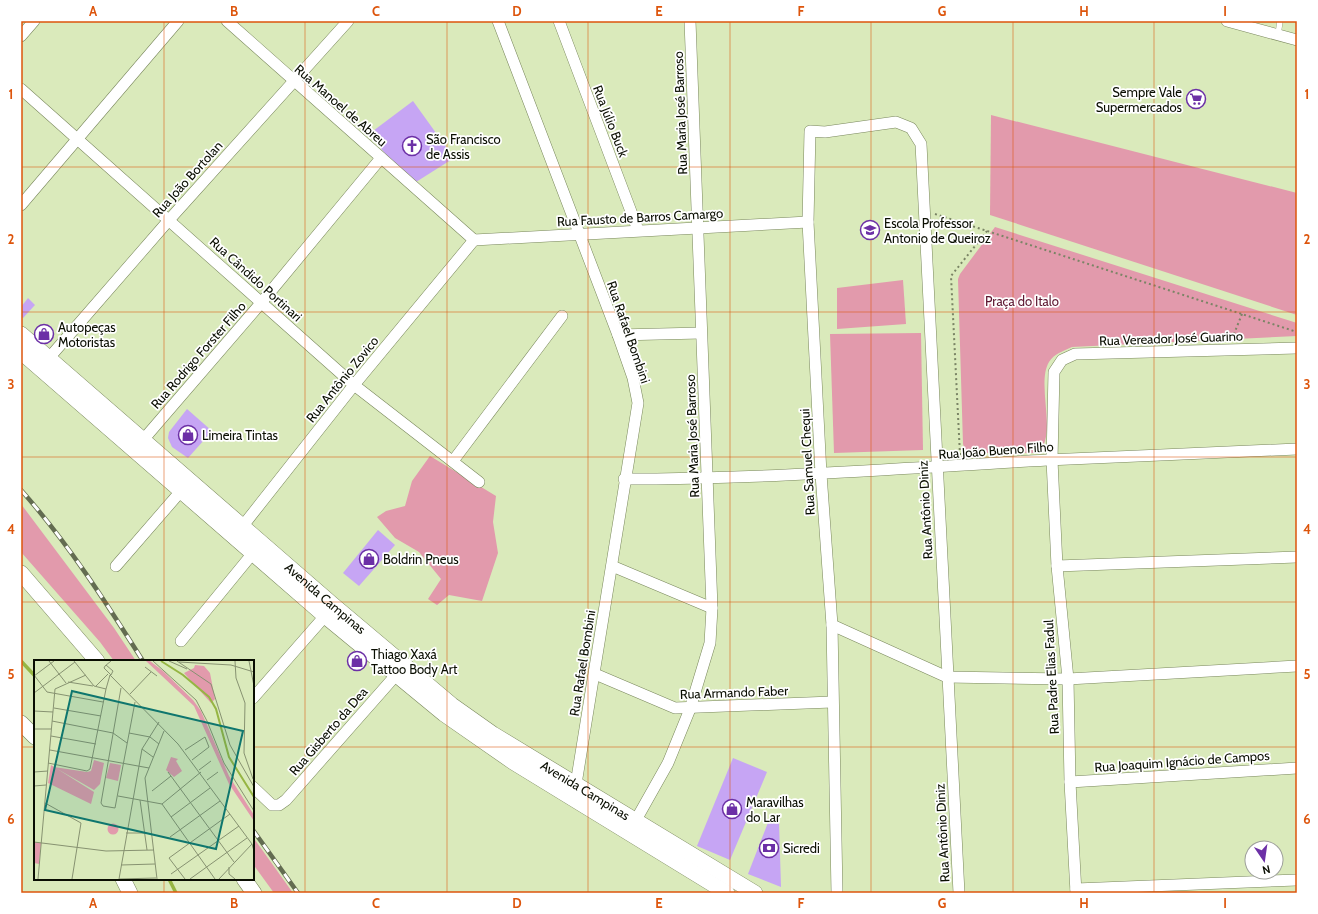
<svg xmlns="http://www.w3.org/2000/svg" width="1318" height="914" viewBox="0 0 1318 914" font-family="Cabin,sans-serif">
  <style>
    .green { fill: #e29aac }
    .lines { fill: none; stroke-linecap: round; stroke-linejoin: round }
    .stream { stroke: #96b543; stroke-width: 3.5 }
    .building { fill: #c6a5f4 }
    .service-casing { stroke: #79875c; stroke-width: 6 }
    .minor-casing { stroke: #79875c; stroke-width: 12 }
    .secondary-casing { stroke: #79875c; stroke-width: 16 }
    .path { stroke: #7a8465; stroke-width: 2; stroke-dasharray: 2 3; stroke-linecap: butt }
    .service { stroke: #fff; stroke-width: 5.5 }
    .minor { stroke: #fff; stroke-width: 11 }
    .secondary { stroke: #fff; stroke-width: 15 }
    .rail-casing { stroke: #636c51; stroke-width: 4.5 }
    .rail { stroke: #fff; stroke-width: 3; stroke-dasharray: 9; stroke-linecap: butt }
    .grid { fill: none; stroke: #dd550c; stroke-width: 1; stroke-opacity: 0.55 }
    .labels { text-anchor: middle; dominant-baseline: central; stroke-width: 3.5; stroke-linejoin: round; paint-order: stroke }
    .poi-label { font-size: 13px; fill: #0a0e02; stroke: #fff; text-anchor: start }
    .street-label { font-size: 13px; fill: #0a0e02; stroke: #fff }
    .park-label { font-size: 13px; fill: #5d1630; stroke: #fff }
    .inset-river { fill: none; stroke: #96b543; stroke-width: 2 }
    .inset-road { fill: none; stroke: #879271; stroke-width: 1 }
    .view { fill: #0f766e; fill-opacity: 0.15; stroke: #0f766e; stroke-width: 2 }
    .inset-edge { fill: none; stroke: #0a0e02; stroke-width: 2 }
    .neatline { fill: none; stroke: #dd550c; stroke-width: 1.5 }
    .grid-label { font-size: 13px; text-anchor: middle; font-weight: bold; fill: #dd550c }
  </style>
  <rect width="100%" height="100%" fill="#daeabb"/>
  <g class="green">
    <path d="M991 115 1297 193V315L990 215Z"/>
    <path d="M995 227 1297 323V336L1072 347C1063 351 1054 354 1049 362 1037 382 1054 426 1043 446 1042 449 1037 451 1034 453H966L963 444 958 279 960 274Z"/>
    <path d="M903 280 906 324 837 329V288Z"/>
    <path d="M921 333 923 450 834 453 830 334Z"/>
    <path d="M430 456 496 496 493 522 498 553 482 601 449 595 437 605 428 599 441 579 419 552 395 538 377 517 386 511 405 506 412 481Z"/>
    <path d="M21 504 114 628 136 661H114L100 642 21 552Z"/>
    <path d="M253 837 293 893H274L253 864Z"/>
  </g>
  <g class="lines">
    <g class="stream">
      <path d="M21 661 35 676"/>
      <path d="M169 879 176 893"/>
    </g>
  </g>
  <g class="building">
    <path d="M413 101 454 158 416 182 392 162 369 134Z"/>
    <path d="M28 298 35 305 23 318 21 317V307Z"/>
    <path d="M187 409 212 431 188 458 172 447 168 438 169 432Z"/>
    <path d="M378 530 395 545 359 586 343 573Z"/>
    <path d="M733 758 767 772 730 860 697 846Z"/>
    <path d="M769 820 779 822 781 887 748 874Z"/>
  </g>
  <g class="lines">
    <g class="service-casing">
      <path id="service" d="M1278 35 1280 21"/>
    </g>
    <g class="minor-casing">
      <g id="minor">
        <path d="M227 21 474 240"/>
        <path d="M498 21 618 335 633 378 638 403 576 784"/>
        <path d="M559 21 638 230"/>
        <path d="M1227 21 1297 40"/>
        <path d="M21 36 34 21"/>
        <path d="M21 89 354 385 479 482"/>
        <path d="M21 205 178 21"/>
        <path d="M474 240 808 222"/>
        <path d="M618 335 701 333"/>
        <path d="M49 358 169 220 348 21"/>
        <path d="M143 440 261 303 381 158"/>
        <path d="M453 461 562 316"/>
        <path d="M624 479C766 479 906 468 1047 460 1130 456 1214 453 1297 449"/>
        <path d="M238 532 354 385 474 240"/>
        <path d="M116 566 181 491"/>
        <path d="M612 566 712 608"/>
        <path d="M1057 566 1297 557"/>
        <path d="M832 625 947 677 1068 679 1297 666"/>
        <path d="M181 641 253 553"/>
        <path d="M595 674 675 708 832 702"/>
        <path d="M253 698 325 616"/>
        <path d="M1070 782 1297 768"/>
        <path d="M253 787 272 805H279L286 800 396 675"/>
        <path d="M632 827 668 763 690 709 710 643 712 608 690 21"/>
        <path d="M1076 889 1297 880"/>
        <path d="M837 893 832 625 821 474 808 222 810 131 825 132 896 122 911 128 921 144 959 893"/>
        <path d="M1076 893 1070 782 1068 679 1057 566 1052 460 1054 372 1062 360 1075 354 1297 348"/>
      </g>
    </g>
    <g class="secondary-casing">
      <g id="secondary">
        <path id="s1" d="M21 334 332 604 452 705 493 734 755 893"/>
        <path d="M21 352 325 616 444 714 513 762 727 893"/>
        <path d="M21 573 97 661"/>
        <path d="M21 723 35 737"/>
        <path d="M123 879 130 893"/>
        <path d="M244 879 254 893"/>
      </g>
    </g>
    <g class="path">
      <path d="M935 214 1297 332"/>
      <path d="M1232 339 1242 314"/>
      <path d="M960 455 951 276 987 231"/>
    </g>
    <use href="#service" class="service"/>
    <use href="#minor" class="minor"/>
    <use href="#secondary" class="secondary"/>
    <g class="rail-casing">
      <g id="rail">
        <path d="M21 490C68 543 105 601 143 661"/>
        <path d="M253 830 298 893"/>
      </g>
    </g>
    <use href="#rail" class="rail"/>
  </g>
  <path class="grid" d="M164 21V661M305 21V893M447 21V893M588 21V893M730 21V893M871 21V893M1013 21V893M1154 21V893M21 167H1297M21 312H1297M21 457H1297M21 602H1297M21 747H35M253 747H1297M164 879V893"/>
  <defs>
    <g id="supermarket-ring" transform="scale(1)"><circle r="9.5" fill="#fff" stroke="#6c30a6" stroke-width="1.5"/><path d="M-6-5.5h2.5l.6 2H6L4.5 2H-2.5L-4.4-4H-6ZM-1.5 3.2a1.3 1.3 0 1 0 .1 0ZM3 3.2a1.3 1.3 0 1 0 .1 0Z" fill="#6c30a6"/></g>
    <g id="church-ring" transform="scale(1)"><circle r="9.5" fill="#fff" stroke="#6c30a6" stroke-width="1.5"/><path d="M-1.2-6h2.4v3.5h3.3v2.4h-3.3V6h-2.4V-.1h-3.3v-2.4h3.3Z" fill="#6c30a6"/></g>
    <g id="school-ring" transform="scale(1)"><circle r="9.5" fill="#fff" stroke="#6c30a6" stroke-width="1.5"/><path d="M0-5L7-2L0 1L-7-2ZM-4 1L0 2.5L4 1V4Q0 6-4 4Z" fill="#6c30a6"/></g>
    <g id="shop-ring" transform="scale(1)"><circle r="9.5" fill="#fff" stroke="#6c30a6" stroke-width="1.5"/><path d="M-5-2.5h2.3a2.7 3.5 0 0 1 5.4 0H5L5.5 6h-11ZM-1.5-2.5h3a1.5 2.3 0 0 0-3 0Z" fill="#6c30a6"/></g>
    <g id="bank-ring" transform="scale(1)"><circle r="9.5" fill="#fff" stroke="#6c30a6" stroke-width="1.5"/><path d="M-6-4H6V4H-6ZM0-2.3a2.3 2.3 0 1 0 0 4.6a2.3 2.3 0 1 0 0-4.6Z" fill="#6c30a6"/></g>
  </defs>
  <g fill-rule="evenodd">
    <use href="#supermarket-ring" x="1196" y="99"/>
    <use href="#church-ring" x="412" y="146"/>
    <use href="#school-ring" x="870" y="230"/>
    <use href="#shop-ring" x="44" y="334"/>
    <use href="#shop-ring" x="188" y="435"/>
    <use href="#shop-ring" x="369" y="559"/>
    <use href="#shop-ring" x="357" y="661"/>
    <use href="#shop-ring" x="732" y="809"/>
    <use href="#bank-ring" x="769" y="848"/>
  </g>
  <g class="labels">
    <g class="poi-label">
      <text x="1182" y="92" text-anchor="end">Sempre Vale<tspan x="1182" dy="15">Supermercados</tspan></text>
      <text x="426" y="139">São Francisco<tspan x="426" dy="15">de Assis</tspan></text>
      <text x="884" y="223">Escola Professor<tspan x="884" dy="15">Antonio de Queiroz</tspan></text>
      <text x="58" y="327">Autopeças<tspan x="58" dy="15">Motoristas</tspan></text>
      <text x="202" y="435">Limeira Tintas</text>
      <text x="383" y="559">Boldrin Pneus</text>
      <text x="371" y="654">Thiago Xaxá<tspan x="371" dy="15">Tattoo Body Art</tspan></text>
      <text x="746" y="802">Maravilhas<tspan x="746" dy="15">do Lar</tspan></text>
      <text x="783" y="848">Sicredi</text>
    </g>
    <g class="street-label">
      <text transform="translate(341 105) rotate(41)">Rua Manoel de Abreu</text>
      <text transform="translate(680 113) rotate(-92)">Rua Maria José Barroso</text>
      <text transform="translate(611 121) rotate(69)">Rua Júlio Buck</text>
      <text transform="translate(187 179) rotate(-48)">Rua João Bortolan</text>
      <text transform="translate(640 217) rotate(-3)">Rua Fausto de Barros Camargo</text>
      <text transform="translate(256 279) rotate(42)">Rua Cândido Portinari</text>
      <text transform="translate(629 332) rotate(71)">Rua Rafael Bombini</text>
      <text transform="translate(1171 338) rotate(-2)">Rua Vereador José Guarino</text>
      <text transform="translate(198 355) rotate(-49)">Rua Rodrigo Forster Filho</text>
      <text transform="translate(342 379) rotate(-51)">Rua Antônio Zovico</text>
      <text transform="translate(692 436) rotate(-92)">Rua Maria José Barroso</text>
      <text transform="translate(996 450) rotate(-4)">Rua João Bueno Filho</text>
      <text transform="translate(807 462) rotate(-93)">Rua Samuel Chequi</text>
      <text transform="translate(925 510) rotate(-93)">Rua Antônio Diniz</text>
      <text stroke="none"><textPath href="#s1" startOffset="403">Avenida Campinas</textPath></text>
      <text transform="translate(582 663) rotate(-81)">Rua Rafael Bombini</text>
      <text transform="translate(1051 677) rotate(-93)">Rua Padre Elias Fadul</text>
      <text transform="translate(734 692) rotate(-2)">Rua Armando Faber</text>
      <text transform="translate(328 731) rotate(-49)">Rua Gisberto da Dea</text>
      <text transform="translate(1182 761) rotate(-4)">Rua Joaquim Ignácio de Campos</text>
      <text stroke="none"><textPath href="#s1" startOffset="727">Avenida Campinas</textPath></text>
      <text transform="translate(942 833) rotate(-93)">Rua Antônio Diniz</text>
    </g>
    <g class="park-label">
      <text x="1022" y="301">Praça do Italo</text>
    </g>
  </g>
  <g transform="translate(34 660)">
    <rect width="220" height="220" fill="#daeabb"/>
    <path d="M112 1H116L129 11 159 40 167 51 195 116 220 155V161L195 124 160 46ZM161 5 170 6 176 13 181 39 177 43 150 13 160 8ZM137 97 144 99 142 101 148 111 140 117 132 110ZM60 100 70 103 66 124 60 130 20 107 53 112 57 111ZM76 103 87 105 84 121 72 118ZM17 105 60 132 57 144 14 123ZM73.5 169a5.5 5.5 0 1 1 11 0a5.5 5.5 0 1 1-11 0ZM0 182 7 183 5 204 0 203Z" fill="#e29aac"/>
    <path class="inset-river" d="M127 1 149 15 175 37 182 49 195 97 220 137"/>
    <path class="inset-road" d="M15 1 32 23M40 1 60 26 72 29 76 15M119 1 162 40 173 61 190 103 220 151M135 1 153 9M143 1 177 24 196 85 220 127M201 1 202 18 211 43 210 93 219 119M215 1 220 26M145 2 197 5 220 12M72 5 79 11 77 15 70 8 71 6 77 1M111 7 123 16M0 15 13 32 69 42M76 15 144 84 218 184 220 191M0 16 20 1M34 22 59 26M62 26 74 14M87 28 67 143 69 146 81 148 101 42M0 33 41 2M96 34 117 12M20 48 67 56M0 51 19 52M18 61 79 73 93 83M0 69H17M95 73 116 77 125 84M17 76 62 84M0 85V107M108 89 119 97M16 90 115 108M151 90 171 77 175 87 158 100M14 103 53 111 56 109 72 29M165 110 177 101M0 112 14 111M134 112 200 202M173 120 184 112M0 126 12 125M118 131 137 116M84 136 128 144M106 140 113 190M11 143 47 163 38 219M128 144 181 219M128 144 167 112M137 157 176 128M92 173H110M136 177 186 141M0 182 72 191 120 190M87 205 121 204M195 207V214L201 219M137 214 205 166M4 219 21 29 52 15M85 219 108 89 125 62M85 219 122 218M123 219 111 118 130 71M151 219 135 198 196 154M156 219 213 178M185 219 218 184"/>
    <path class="view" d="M38 31 209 71 182 189 11 150Z"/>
    <rect width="220" height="220" class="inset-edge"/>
  </g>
  <rect width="1318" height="914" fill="none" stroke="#ffffff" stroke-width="44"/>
  <g transform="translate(1264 860) rotate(167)"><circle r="19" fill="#ffffff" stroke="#9d9f9a"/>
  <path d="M0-3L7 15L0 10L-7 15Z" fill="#6c30a6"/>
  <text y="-6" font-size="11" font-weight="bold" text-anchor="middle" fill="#0a0e02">N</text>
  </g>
  <rect x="22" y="22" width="1274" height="870" class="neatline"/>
  <g class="grid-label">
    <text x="93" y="16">A</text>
    <text x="234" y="16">B</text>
    <text x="376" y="16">C</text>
    <text x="517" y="16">D</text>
    <text x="659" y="16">E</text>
    <text x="801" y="16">F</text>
    <text x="942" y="16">G</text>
    <text x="1084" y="16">H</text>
    <text x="1225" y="16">I</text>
    <text x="11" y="99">1</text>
    <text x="1307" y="99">1</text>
    <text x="11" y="244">2</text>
    <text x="1307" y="244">2</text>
    <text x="11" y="389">3</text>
    <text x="1307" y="389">3</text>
    <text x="11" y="534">4</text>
    <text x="1307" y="534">4</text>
    <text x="11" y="679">5</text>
    <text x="1307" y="679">5</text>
    <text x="11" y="824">6</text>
    <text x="1307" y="824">6</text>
    <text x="93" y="908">A</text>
    <text x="234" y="908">B</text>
    <text x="376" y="908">C</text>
    <text x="517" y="908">D</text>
    <text x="659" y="908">E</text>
    <text x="801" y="908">F</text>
    <text x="942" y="908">G</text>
    <text x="1084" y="908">H</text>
    <text x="1225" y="908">I</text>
  </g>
</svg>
